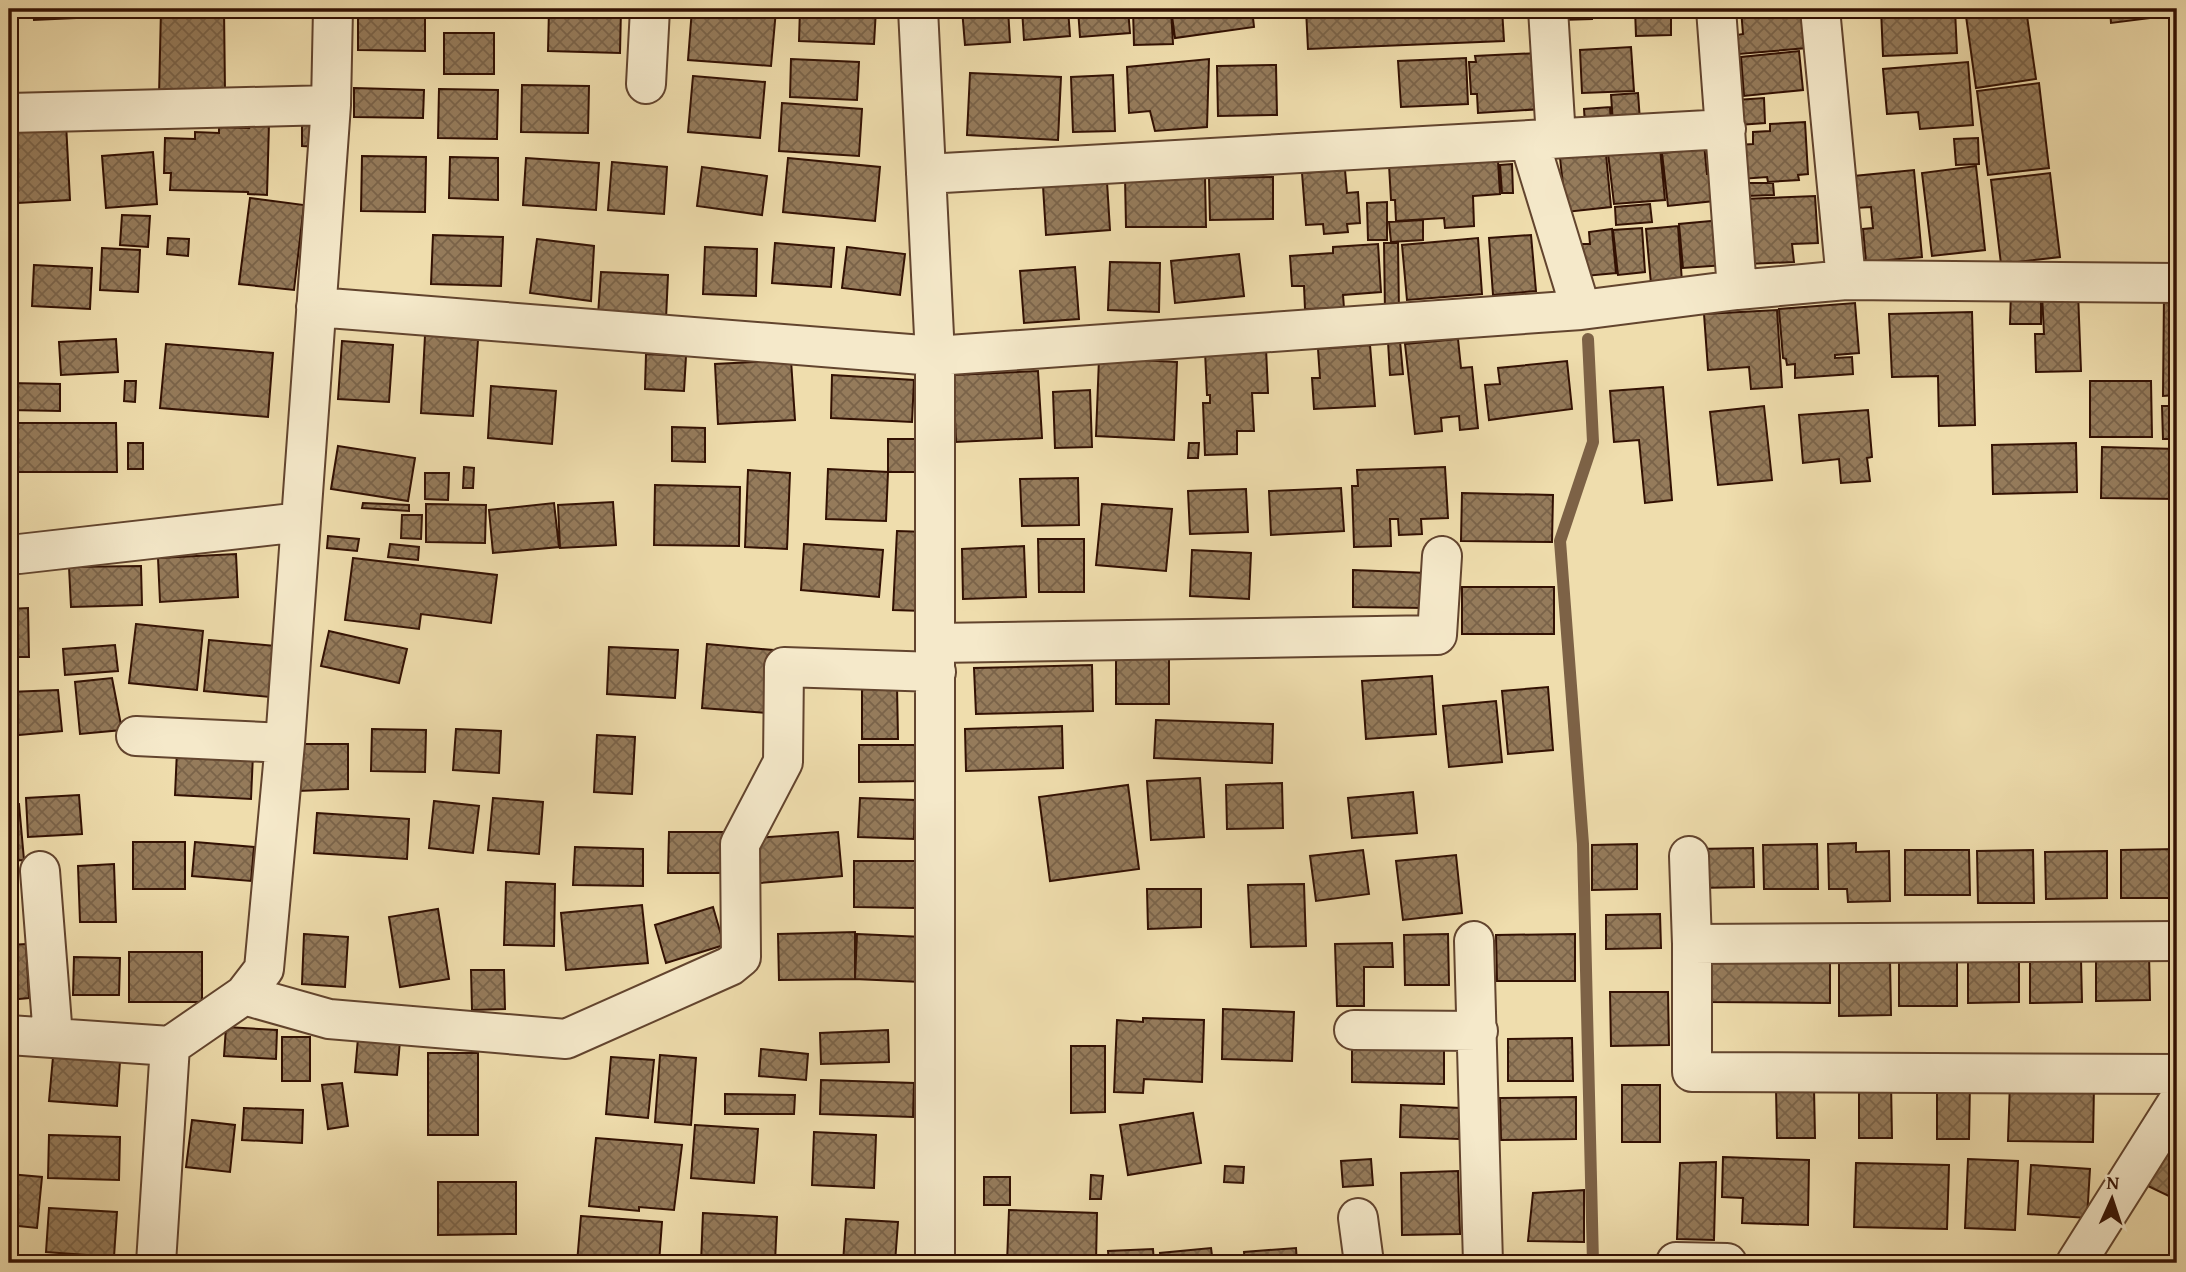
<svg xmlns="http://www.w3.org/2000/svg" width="2186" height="1272" font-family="'Gentium Book Plus',serif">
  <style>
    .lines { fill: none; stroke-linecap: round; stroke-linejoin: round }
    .stream { stroke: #7d6246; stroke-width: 12 }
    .building { fill: url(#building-cross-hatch); stroke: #331103; stroke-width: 2 }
    .minor-casing { stroke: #62442e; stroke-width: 42 }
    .minor { stroke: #f5e9ca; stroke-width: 38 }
  </style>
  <defs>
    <pattern id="building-cross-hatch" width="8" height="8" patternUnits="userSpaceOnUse" patternTransform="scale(1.75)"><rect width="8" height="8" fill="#957b5b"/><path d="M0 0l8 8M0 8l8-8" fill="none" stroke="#7a6349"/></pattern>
  </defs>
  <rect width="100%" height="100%" fill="#efddad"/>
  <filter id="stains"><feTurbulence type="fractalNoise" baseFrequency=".00286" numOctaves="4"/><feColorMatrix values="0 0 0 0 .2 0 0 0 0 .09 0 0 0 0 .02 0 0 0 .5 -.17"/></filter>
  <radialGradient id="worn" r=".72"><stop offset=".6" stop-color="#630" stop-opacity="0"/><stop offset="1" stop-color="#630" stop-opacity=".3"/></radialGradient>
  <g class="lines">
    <path class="stream" d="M1588,339L1593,442L1560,541L1583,844L1593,1263"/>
  </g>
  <path class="building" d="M33,9H119V16L34,20Z
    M161,9H224L225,92L159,96Z
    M254,9H315V12L254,11Z
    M549,9H621L620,53L548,51Z
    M692,9L776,10L771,66L688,60Z
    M800,9H876L874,44L799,41Z
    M962,9H1008L1010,42L965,45Z
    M1022,9H1068L1070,36L1024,40Z
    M1078,9H1128L1130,33L1080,37Z
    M1133,9H1171L1173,44L1134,45Z
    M1171,9H1252L1254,27L1175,38Z
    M1306,9H1502L1504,41L1308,49Z
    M1561,9H1592V19L1561,20Z
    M1635,9H1691V13H1671V35L1636,36Z
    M1741,9H1803L1807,48L1739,54L1737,35L1743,34Z
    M1881,9H1955L1957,53L1883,56Z
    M1965,9H2026L2036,79L1976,88Z
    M2110,9H2150L2151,18L2111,23Z
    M2153,9H2177V14L2154,17Z
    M358,13L425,14V51L358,50Z
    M444,33H494V74H444Z
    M1631,47L1634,91L1582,93L1580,50Z
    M1799,51L1803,90L1744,96L1741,57Z
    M1539,53L1542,109L1478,113L1477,94H1471L1469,62H1476L1475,56Z
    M1466,58L1468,104L1401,107L1398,61Z
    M791,59L859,62L857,100L790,97Z
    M1209,59L1207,127L1155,131L1150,111L1129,113L1127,67Z
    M1968,62L1973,125L1920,129L1918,112L1887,114L1883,69Z
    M1276,65L1277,115L1218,116L1217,66Z
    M970,73L1061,77L1058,140L967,135Z
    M1113,75L1115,131L1073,132L1071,77Z
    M693,76L765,82L760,138L688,132Z
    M2039,83L2049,168L1988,175L1977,91Z
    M522,85L589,86L588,133L521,132Z
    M354,88L424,90L423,118L354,117Z
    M439,89L498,90L497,139L438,138Z
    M1638,93L1640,121L1613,123L1611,95Z
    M1764,98L1765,123L1739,125L1737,100Z
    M782,103L862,109L859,156L779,151Z
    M1610,107L1611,123L1585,125L1584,109Z
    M302,120L321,121V147L302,146Z
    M1805,122L1808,174L1798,175L1799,180L1768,182L1767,177L1741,179L1739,145L1753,144V132L1770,131V124Z
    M66,123L70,200L18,203L14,126Z
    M249,123H269L267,195L248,194V192L170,190L171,173H164L165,138L195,139V132L219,133V127L249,128Z
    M1978,138L1979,164L1956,165L1954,139Z
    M1704,144L1707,174H1711L1714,201L1668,206L1662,153L1672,152V147Z
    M1660,148L1665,200L1614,204L1608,153Z
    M153,152L157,204L106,208L102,156Z
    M1606,154L1611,207L1566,212L1560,158Z
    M362,156L426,157L425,212L361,211Z
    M450,157L498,158V200L449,198Z
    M526,158L599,163L596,210L523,205Z
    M788,158L880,167L875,221L783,212Z
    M1498,161L1500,194L1473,196L1474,226L1445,228L1444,218L1396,221L1395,200H1391L1389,165Z
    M612,162L667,167L664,214L608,210Z
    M1512,164L1513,193H1502L1500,165Z
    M1976,166L1985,250L1932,256L1922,173Z
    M702,167L767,176L762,215L697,206Z
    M1345,170L1347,193L1358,192L1360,223L1347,224L1348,232L1324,234L1323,224L1306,225L1302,173Z
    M1914,170L1922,257L1866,262L1863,229L1873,228L1871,207L1856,208L1854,176Z
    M2050,173L2060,257L2001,264L1991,180Z
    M1205,176L1206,227H1126L1125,177Z
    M1273,177V219L1210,220L1209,178Z
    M1107,182L1110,230L1046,235L1043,186Z
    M1745,183H1773L1774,195L1746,196Z
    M1815,196L1818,243L1792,244L1794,262L1747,264L1743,199Z
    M250,198L304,205L294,290L239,284Z
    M1387,202V240H1368L1367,203Z
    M1650,204L1652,222L1616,225L1615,207Z
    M122,215L150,216L148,247L120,245Z
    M1423,220V240L1391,242L1389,222Z
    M1721,220L1725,265L1683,268L1679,224Z
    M1678,226L1682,282L1651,284L1646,229Z
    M1642,228L1645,272L1618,275L1613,230Z
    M1612,229L1616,273L1585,276L1582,244H1590L1589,232Z
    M433,235L503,237L501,286L431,284Z
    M1531,235L1536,291L1493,295L1489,238Z
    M168,238L189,239L188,256L167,254Z
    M1478,238L1482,294L1407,300L1402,245Z
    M537,239L594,246L591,301L530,293Z
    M775,243L834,248L831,287L772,283Z
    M1384,243H1398L1399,312H1385Z
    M1378,244L1381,292L1343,295L1344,308L1305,309L1304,286H1292L1290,256L1333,253V247Z
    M705,247L757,249L756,296L703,294Z
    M847,247L905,254L900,295L842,288Z
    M102,248L140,250L138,292L100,290Z
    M1239,254L1244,296L1175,303L1171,261Z
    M1110,262L1160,263L1159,312L1108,310Z
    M34,265L92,268L90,309L32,306Z
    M1075,267L1079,319L1024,323L1020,271Z
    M601,272L668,275L666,319L598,315Z
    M2041,290V324H2010L2011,291Z
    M2078,292L2081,371L2036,372L2035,334H2044L2042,294Z
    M2164,294H2177V395L2163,396Z
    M1855,303L1859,353L1835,355V358L1852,357L1853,374L1795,378V364L1787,365L1786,359L1783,358L1779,309Z
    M1777,310L1782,387L1751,389L1749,367L1708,370L1704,314Z
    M1972,312L1975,425L1939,426L1938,376L1892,377L1889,314Z
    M425,335L478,340L473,416L421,413Z
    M116,339L118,372L61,375L59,342Z
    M1458,339L1461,368L1472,367L1478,428L1460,430L1459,416L1441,418L1442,431L1415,434L1405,344Z
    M342,341L393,345L389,402L338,399Z
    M1400,341L1403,374L1390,375L1388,342Z
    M166,344L273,353L268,417L160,408Z
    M1370,345L1375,406L1314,409L1312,378H1320L1318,349Z
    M1266,348L1268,393H1252L1254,431H1237V454L1205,455L1203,403H1210V395H1207L1205,351Z
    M646,354L686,356L684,391L645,389Z
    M1099,358L1177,362L1174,440L1096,436Z
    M791,360L795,420L718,424L715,364Z
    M1567,361L1572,409L1489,420L1485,385L1500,384L1498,368Z
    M1038,371L1042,438L956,442L953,375Z
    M832,375L914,380L912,422L831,418Z
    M125,381H136L135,402L124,401Z
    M2090,381H2151L2152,437H2090Z
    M9,383L60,384V411L9,410Z
    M491,386L556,391L552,444L488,438Z
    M1663,387L1672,500L1645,503L1639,440L1614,442L1610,391Z
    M1090,390L1092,447L1055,448L1053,392Z
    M1764,406L1772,480L1718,485L1710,412Z
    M2162,406H2177V439H2163Z
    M1868,410L1872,457L1867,458L1870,481L1841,483L1839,459L1803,463L1799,415Z
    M16,423H116L117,472H17Z
    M672,427L705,428V462L672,461Z
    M888,439H916V472H888Z
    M128,443H143V469H128Z
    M1189,443H1199L1198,458H1188Z
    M2076,443L2077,492L1993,494L1992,445Z
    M338,446L415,458L408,501L331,489Z
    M2102,447L2177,449V499L2101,498Z
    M464,467L474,468L473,488H463Z
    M1445,467L1448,518L1421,519L1422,534L1399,535L1398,519H1390L1391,546L1354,547L1352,486H1358L1357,470Z
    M828,469L888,472L886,521L826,519Z
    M748,470L790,473L787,549L745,547Z
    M425,473H449L448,500L425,499Z
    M1078,478L1079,525L1022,526L1020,479Z
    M655,485L740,487L739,546L654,545Z
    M1341,488L1344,531L1271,535L1269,491Z
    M1246,489L1248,532L1190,534L1188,491Z
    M1462,493L1553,495L1552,542L1461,541Z
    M613,502L616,545L560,548L558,505Z
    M363,503L409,505V511L362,508Z
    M554,503L559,547L493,553L489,510Z
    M426,504L486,505L485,543L426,542Z
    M1102,504L1172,509L1166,571L1096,565Z
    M402,515H422L421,539L401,538Z
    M897,531L926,532L923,611L893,610Z
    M328,536L359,539L357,551L327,548Z
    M1038,539H1084V592H1039Z
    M390,544L419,547L418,560L388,557Z
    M804,544L883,550L879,597L801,590Z
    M1024,546L1026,597L963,599L962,549Z
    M1192,550L1251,553L1249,599L1190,596Z
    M236,554L238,597L160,602L158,558Z
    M353,558L497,575L491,623L421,614L419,629L345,620Z
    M141,566L142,605L71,607L69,567Z
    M1353,570L1427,573L1425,608L1353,607Z
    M1462,587H1554V634H1462Z
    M28,608L29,657H9V609Z
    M136,624L203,631L197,690L129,683Z
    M329,631L407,649L399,683L321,666Z
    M209,640L275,646L270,697L204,691Z
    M707,644L773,650L767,713L702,708Z
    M115,645L118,671L65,675L63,649Z
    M609,647L678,650L675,698L607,694Z
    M1116,651H1169V704H1116Z
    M1092,665L1093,711L976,714L974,668Z
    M1432,676L1436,734L1366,739L1362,681Z
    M112,678L122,730L80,734L75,682Z
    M862,685H897L898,739H862Z
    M1548,687L1553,750L1508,754L1502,691Z
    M58,690L62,731L9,736V692Z
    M1496,701L1502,762L1449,767L1443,706Z
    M1156,720L1273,724L1272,763L1154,758Z
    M1062,726L1063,768L966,771L965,729Z
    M372,729L426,730L425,772L371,771Z
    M456,729L501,731L499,773L453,770Z
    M597,735L635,737L632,794L594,792Z
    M297,744H348V789L298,791Z
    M859,745H924V781L859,782Z
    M177,750L253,754L251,799L175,795Z
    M1200,778L1204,837L1151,840L1147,781Z
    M1282,783L1283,828L1227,829L1226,785Z
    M1128,785L1139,869L1050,881L1039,797Z
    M1413,792L1417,833L1352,838L1348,798Z
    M79,795L82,834L28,837L26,798Z
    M493,798L543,802L539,854L488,850Z
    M860,798L915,800L914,839L858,837Z
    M434,801L479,806L473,853L429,848Z
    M19,804L24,860L9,861V805Z
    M317,813L409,819L407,859L314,853Z
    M669,832H727V873H668Z
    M838,832L842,876L760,883L756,838Z
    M133,842H185V889H133Z
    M195,842L254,847L251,881L192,876Z
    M1856,843V852L1889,851L1890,901L1848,902L1847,889H1829L1828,844Z
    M1637,844V889L1592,890V845Z
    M1817,844L1818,889H1764L1763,845Z
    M575,847L643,849V886L573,885Z
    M1753,848L1754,887L1696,888L1695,849Z
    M2176,849V898H2121V850Z
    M1363,850L1369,894L1316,901L1310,856Z
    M1905,850H1969L1970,895H1905Z
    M2033,850L2034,903H1978L1977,851Z
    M2107,851V898L2046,899L2045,852Z
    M1456,855L1462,913L1403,920L1396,861Z
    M854,861H916L915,908L854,907Z
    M114,864L116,922H80L78,866Z
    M506,882L555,884L554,946L504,945Z
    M1304,884L1306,946L1251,947L1248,885Z
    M1147,889H1201V927L1148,929Z
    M642,905L648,963L566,970L561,913Z
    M713,907L724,945L666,963L655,925Z
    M438,909L449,979L400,987L389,917Z
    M1660,914L1661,948L1606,949V915Z
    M855,932V979L779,980L778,934Z
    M304,934L348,937L345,987L302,984Z
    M857,934L923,937L921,982L855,979Z
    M1448,934L1449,985H1405L1404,935Z
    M1575,934V981H1497L1496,935Z
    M1392,943L1393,967H1364V1006H1337L1335,944Z
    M26,944L29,998L9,1000V945Z
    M129,952H202V1002H129Z
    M1830,953V1003L1707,1002L1706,955Z
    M2149,953L2150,1000L2096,1001V954Z
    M74,957L120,958L119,995H73Z
    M2019,958V1002L1968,1003V959Z
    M2081,959L2082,1002L2030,1003V960Z
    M1839,960H1890L1891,1015L1839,1016Z
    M1899,961H1957V1006H1899Z
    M471,970H504L505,1009L472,1010Z
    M1610,992H1668L1669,1045L1611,1046Z
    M1223,1009L1294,1012L1292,1061L1222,1059Z
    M1143,1018L1204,1020L1202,1082L1144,1079L1143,1093L1114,1092L1117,1020L1143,1022Z
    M226,1027L277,1030L276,1059L224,1056Z
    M888,1030L889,1062L821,1064L820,1033Z
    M282,1037H310V1081H282Z
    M358,1038L400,1041L397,1075L355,1072Z
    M1572,1038L1573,1081H1508V1039Z
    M1352,1041L1444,1043V1084L1352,1082Z
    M1071,1046H1105V1112L1071,1113Z
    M761,1049L808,1054L806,1080L759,1076Z
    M428,1053H478V1135H428Z
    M660,1055L696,1058L691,1125L655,1122Z
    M53,1057L120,1061L117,1106L49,1101Z
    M611,1057L654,1060L648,1118L606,1114Z
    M821,1080L914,1083L913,1117L820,1114Z
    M1859,1082H1891L1892,1138H1859Z
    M2010,1082L2094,1084L2093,1142L2008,1141Z
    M342,1083L348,1126L328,1129L322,1085Z
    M1937,1083L1970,1084L1969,1139H1937Z
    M1622,1085H1660V1142H1622Z
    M1814,1088L1815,1138H1777L1776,1089Z
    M725,1094L795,1095L794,1114H725Z
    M1576,1097V1139L1501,1140L1500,1098Z
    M1401,1105L1460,1108L1459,1139L1400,1137Z
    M244,1108L303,1110L302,1143L242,1140Z
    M1193,1113L1201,1163L1128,1175L1120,1125Z
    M192,1120L235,1125L230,1172L186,1167Z
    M695,1125L758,1129L754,1183L691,1178Z
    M814,1132L876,1135L874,1188L812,1185Z
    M49,1135L120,1137L119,1180L48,1178Z
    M596,1138L682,1145L674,1210L639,1207V1211L589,1206Z
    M2167,1150L2177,1155V1200L2148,1186Z
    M1723,1157L1809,1160L1808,1225L1742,1223L1743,1198L1722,1197Z
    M1371,1159L1373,1185L1343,1187L1341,1161Z
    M1968,1159L2018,1161L2015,1230L1965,1228Z
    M1716,1162L1714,1240L1677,1239L1680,1163Z
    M1856,1163L1949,1165L1947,1229L1854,1227Z
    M2031,1165L2090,1169L2087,1218L2028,1214Z
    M1225,1166L1244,1167L1243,1183L1224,1182Z
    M1458,1171L1460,1234L1402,1235L1401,1173Z
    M9,1174L42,1177L37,1228L9,1225Z
    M1091,1175L1103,1176L1101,1199H1090Z
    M984,1177H1010V1205H984Z
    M438,1182H516V1234L438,1235Z
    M1584,1190V1242L1528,1241L1533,1193Z
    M49,1208L117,1212L114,1257L46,1252Z
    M1009,1210L1097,1213L1096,1263H1007Z
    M703,1213L777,1217L775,1263H701Z
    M581,1216L662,1222L659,1263H577Z
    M846,1219L898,1222L895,1263H843Z
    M1211,1248L1213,1263H1161L1160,1253Z
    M1296,1248L1297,1263H1245L1244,1252Z
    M1153,1249L1154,1263H1109L1108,1251Z"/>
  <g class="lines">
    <defs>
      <path id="minor" d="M918,9L935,356V1263
        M1548,9L1556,138
        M1716,9L1737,290
        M1820,9L1846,280
        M646,84L650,9
        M9,113L331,105
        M1529,140L1581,310
        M926,174L1726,129
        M316,307L935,356L1581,310L1737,290L1846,280L2177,283
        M19,554L301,522
        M936,643L1437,635L1442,556
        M136,736L285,743
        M1689,856L1692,944
        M40,871L53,1037
        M1474,941L1483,1263
        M2177,941L1692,944V1072L2177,1074
        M244,995L329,1019L566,1039L730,966L741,957L740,844L783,762L784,667L936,672
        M1354,1030L1478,1031
        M9,1035L170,1046L244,995L264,969L285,743L331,105L333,9
        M1358,1218L1364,1263
        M1676,1262L1727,1263
        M156,1263L170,1046
        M2076,1263L2177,1103"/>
    </defs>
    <use href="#minor" class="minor-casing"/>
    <use href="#minor" class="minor"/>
  </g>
  <rect width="2186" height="1272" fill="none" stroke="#efddad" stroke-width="35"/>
  <rect x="10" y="10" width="2165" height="1251" fill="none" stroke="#331103" stroke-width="3.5"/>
  <rect x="18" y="18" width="2151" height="1237" fill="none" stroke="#331103" stroke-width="2"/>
  <g transform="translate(2112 1199) rotate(3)" stroke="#f5e9ca" stroke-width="5" paint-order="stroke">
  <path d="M0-5L12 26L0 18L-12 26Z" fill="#331103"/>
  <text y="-10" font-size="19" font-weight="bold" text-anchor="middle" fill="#331103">N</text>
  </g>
  <rect width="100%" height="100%" filter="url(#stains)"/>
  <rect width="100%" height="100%" fill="url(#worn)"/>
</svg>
